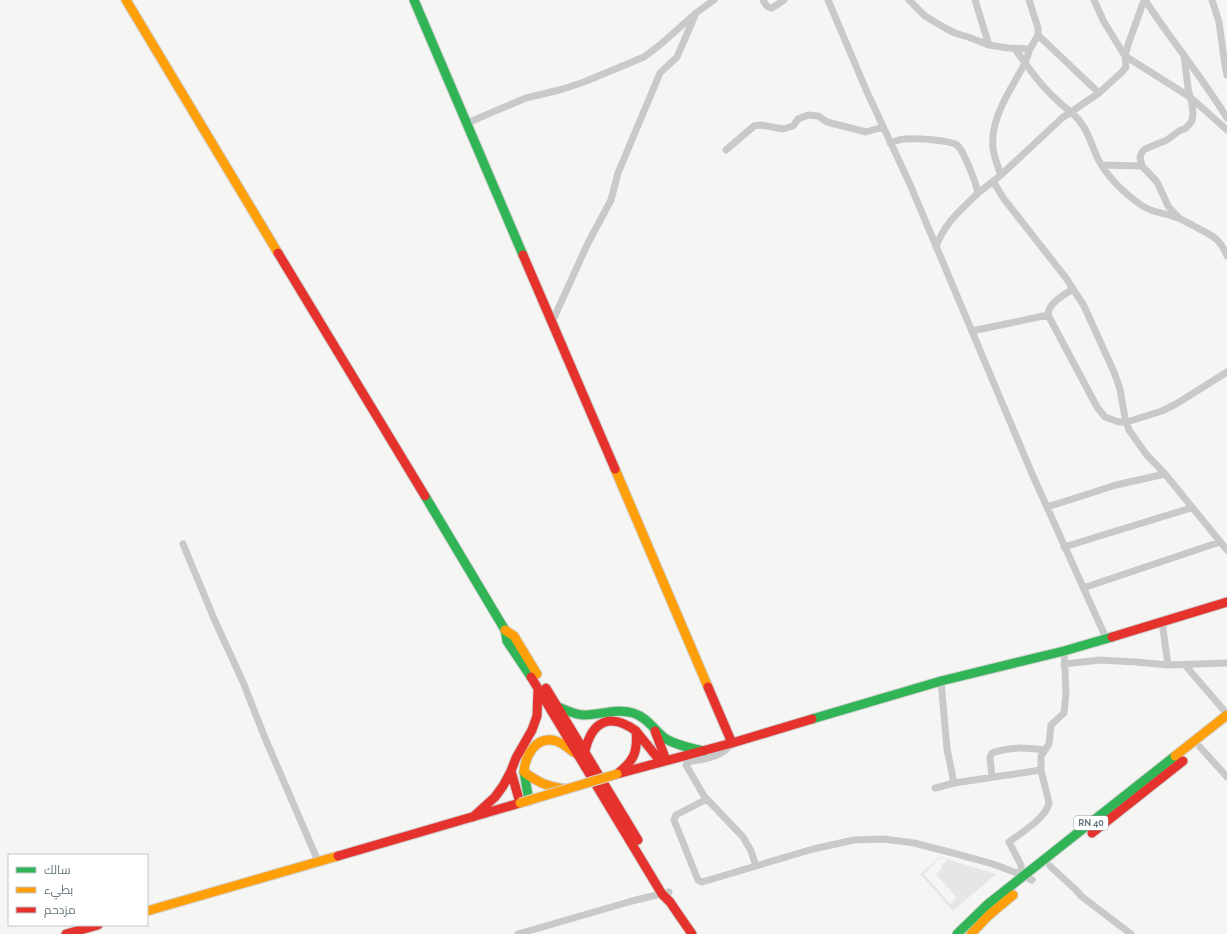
<svg xmlns="http://www.w3.org/2000/svg" width="1227" height="934" font-family="Raleway,Cairo,sans-serif">
  <style>
    .built { fill: #e5e7e6; fill-rule: evenodd }
    .lines { fill: none; stroke-linecap: round; stroke-linejoin: round }
    .fast-casing { stroke: #d1d2d2; stroke-width: 11 }
    .slow-casing { stroke: #d1d2d2; stroke-width: 11 }
    .jam-casing { stroke: #d1d2d2; stroke-width: 11 }
    .street { stroke: #c8caca; stroke-width: 7 }
    .fast { stroke: #30b455; stroke-width: 9 }
    .slow { stroke: #ff9f0a; stroke-width: 9 }
    .jam { stroke: #e5322d; stroke-width: 9 }
    .slow-bridge-casing { stroke: #d1d2d2; stroke-width: 11; stroke-linecap: butt }
    .slow-bridge { stroke: #ff9f0a; stroke-width: 9 }
    .labels { text-anchor: middle; dominant-baseline: central; stroke-width: 4; stroke-linejoin: round; paint-order: stroke }
    .shield { fill: #fff; stroke: #929ea4; stroke-width: 1 }
    .shield-label { font-size: 9px; font-weight: bold; fill: #63757d }
  </style>
  <rect width="100%" height="100%" fill="#f5f5f4"/>
  <path class="built" d="M940,857L996,874L953,911L920,874ZM940,858L947,860L941,866L942,868L936,874L957,898L950,904L924,874Z"/>
  <g class="lines">
    <defs>
      <path id="fast" d="M414,0L523,255
        M425,496L505,630L507,641L531,677
        M558,707C566,710 575,715 584,715C600,715 617,708 633,713C647,717 655,731 666,739C678,746 691,748 704,751
        M812,719L941,681L1064,651L1112,637
        M524,772L529,801
        M957,934L988,904L1175,756"/>
      <path id="slow" d="M126,0L278,253
        M615,469L708,687
        M505,630L514,636L537,674
        M1175,756L1227,715
        M567,789C548,787 539,783 524,772C525,756 536,735 556,741C563,743 569,749 575,753
        M147,911L338,856
        M971,934L988,916L1013,895"/>
      <path id="jam" d="M278,253L425,496
        M523,255L615,469
        M1112,637L1227,602
        M531,677L662,894L670,902
        M708,687L732,743
        M546,688L638,840
        M636,731L661,762
        M655,731L666,760
        M585,751C592,721 610,712 636,731C638,752 634,761 617,774
        M511,771L520,803
        M617,774L732,743L812,719
        M473,817L495,797L503,786L511,771L516,758L532,730L537,716L538,690
        M1092,833L1183,761
        M338,856L520,803
        M670,902L692,934
        M66,934L98,925"/>
    </defs>
    <use href="#fast" class="fast-casing"/>
    <use href="#slow" class="slow-casing"/>
    <use href="#jam" class="jam-casing"/>
    <path class="street" d="M763,0C765,4 767,8 772,8L784,0
      M828,0L867,92L909,182L1033,476L1106,638
      M909,0L925,16L945,28L955,33L968,37L989,45L1008,48L1030,49
      M975,0L989,45
      M1029,0L1038,28V35L1030,49L1025,63C1035,77 1046,91 1059,102C1066,109 1075,114 1081,123C1089,133 1092,147 1098,159C1108,178 1124,193 1141,205C1152,213 1166,213 1178,218C1183,220 1188,223 1192,225C1209,234 1220,237 1227,256
      M1094,0L1104,22L1125,56L1190,97L1227,130
      M1145,0C1171,40 1202,77 1227,118
      M1212,0L1219,22L1225,65L1227,75
      M1038,35L1099,93
      M467,123L526,98L563,89L584,82L644,57L661,44L696,13L714,0
      M890,143C895,141 900,139 905,139C916,138 949,140 957,145C964,151 976,183 978,193C960,211 945,222 936,247
      M726,150L754,126L761,125L783,129L793,126L798,119L808,115L818,116L827,122L866,132L883,127
      M1102,165L1142,166
      M1001,175C998,167 994,157 993,148C990,117 1011,90 1025,63L1015,49
      M993,181L1004,199L1066,278L1084,306L1114,372L1120,389L1125,418L1129,430L1146,454L1165,474L1227,550
      M978,193L1001,175L1062,118L1099,93L1122,72L1126,67L1125,56L1128,45L1144,0
      M1179,218L1168,206L1164,197L1157,182L1142,166L1140,157L1142,152L1145,149L1167,140L1179,131L1186,128L1192,121L1193,114L1192,104L1188,88L1184,55
      M1073,289C1064,295 1048,303 1048,315L1097,407L1105,417L1119,422H1127L1162,411L1176,404L1227,372
      M552,322L588,243L611,200L618,173L660,73L677,57L696,13
      M972,331L1048,315
      M1047,507L1116,485L1165,474
      M183,544L215,621L243,682L265,738L318,861
      M1064,547L1191,508
      M1083,588L1220,542
      M1162,622L1168,665
      M1064,664L1100,660L1136,662L1168,665L1227,663
      M1185,665L1227,714
      M941,681L947,749L954,783
      M732,743C722,758 703,759 687,762L686,765L704,796L743,837L751,851L756,866
      M1200,747L1227,777
      M992,777L990,757L992,753C1010,746 1027,748 1045,750
      M935,788L954,783L1041,770
      M707,799L676,815L674,820L698,880L702,882L813,849L854,840L884,839L914,843L953,853L993,864L1022,875L1032,880
      M1050,866L1077,891L1081,896L1131,934
      M1022,875L1021,865L1009,842C1021,833 1046,818 1049,803L1041,770V756L1049,744L1051,725L1064,713L1066,692L1064,651
      M518,934L632,901L669,892"/>
    <use href="#fast" class="fast"/>
    <use href="#slow" class="slow"/>
    <use href="#jam" class="jam"/>
    <defs>
      <path id="slow-bridge" d="M520,803L617,774"/>
    </defs>
    <use href="#slow-bridge" class="slow-bridge-casing"/>
    <use href="#slow-bridge" class="slow-bridge"/>
  </g>
  <g class="labels">
    <rect class="shield" x="1074" y="816" width="34" height="14" rx="3"/>
    <g class="shield-label">
      <text x="1091" y="823">RN 40</text>
    </g>
  </g>
  <rect x="8" y="854" width="140" height="72" fill="#ffffff" stroke="#c1c8cb"/>
  <rect x="16" y="867" width="20" height="6" fill="#30b455" stroke="#c1c8cb"/>
  <text x="44" y="874" font-size="12" fill="#63757d">سالك</text>
  <rect x="16" y="887" width="20" height="6" fill="#ff9f0a" stroke="#c1c8cb"/>
  <text x="44" y="894" font-size="12" fill="#63757d">بطيء</text>
  <rect x="16" y="907" width="20" height="6" fill="#e5322d" stroke="#c1c8cb"/>
  <text x="44" y="914" font-size="12" fill="#63757d">مزدحم</text>
</svg>
